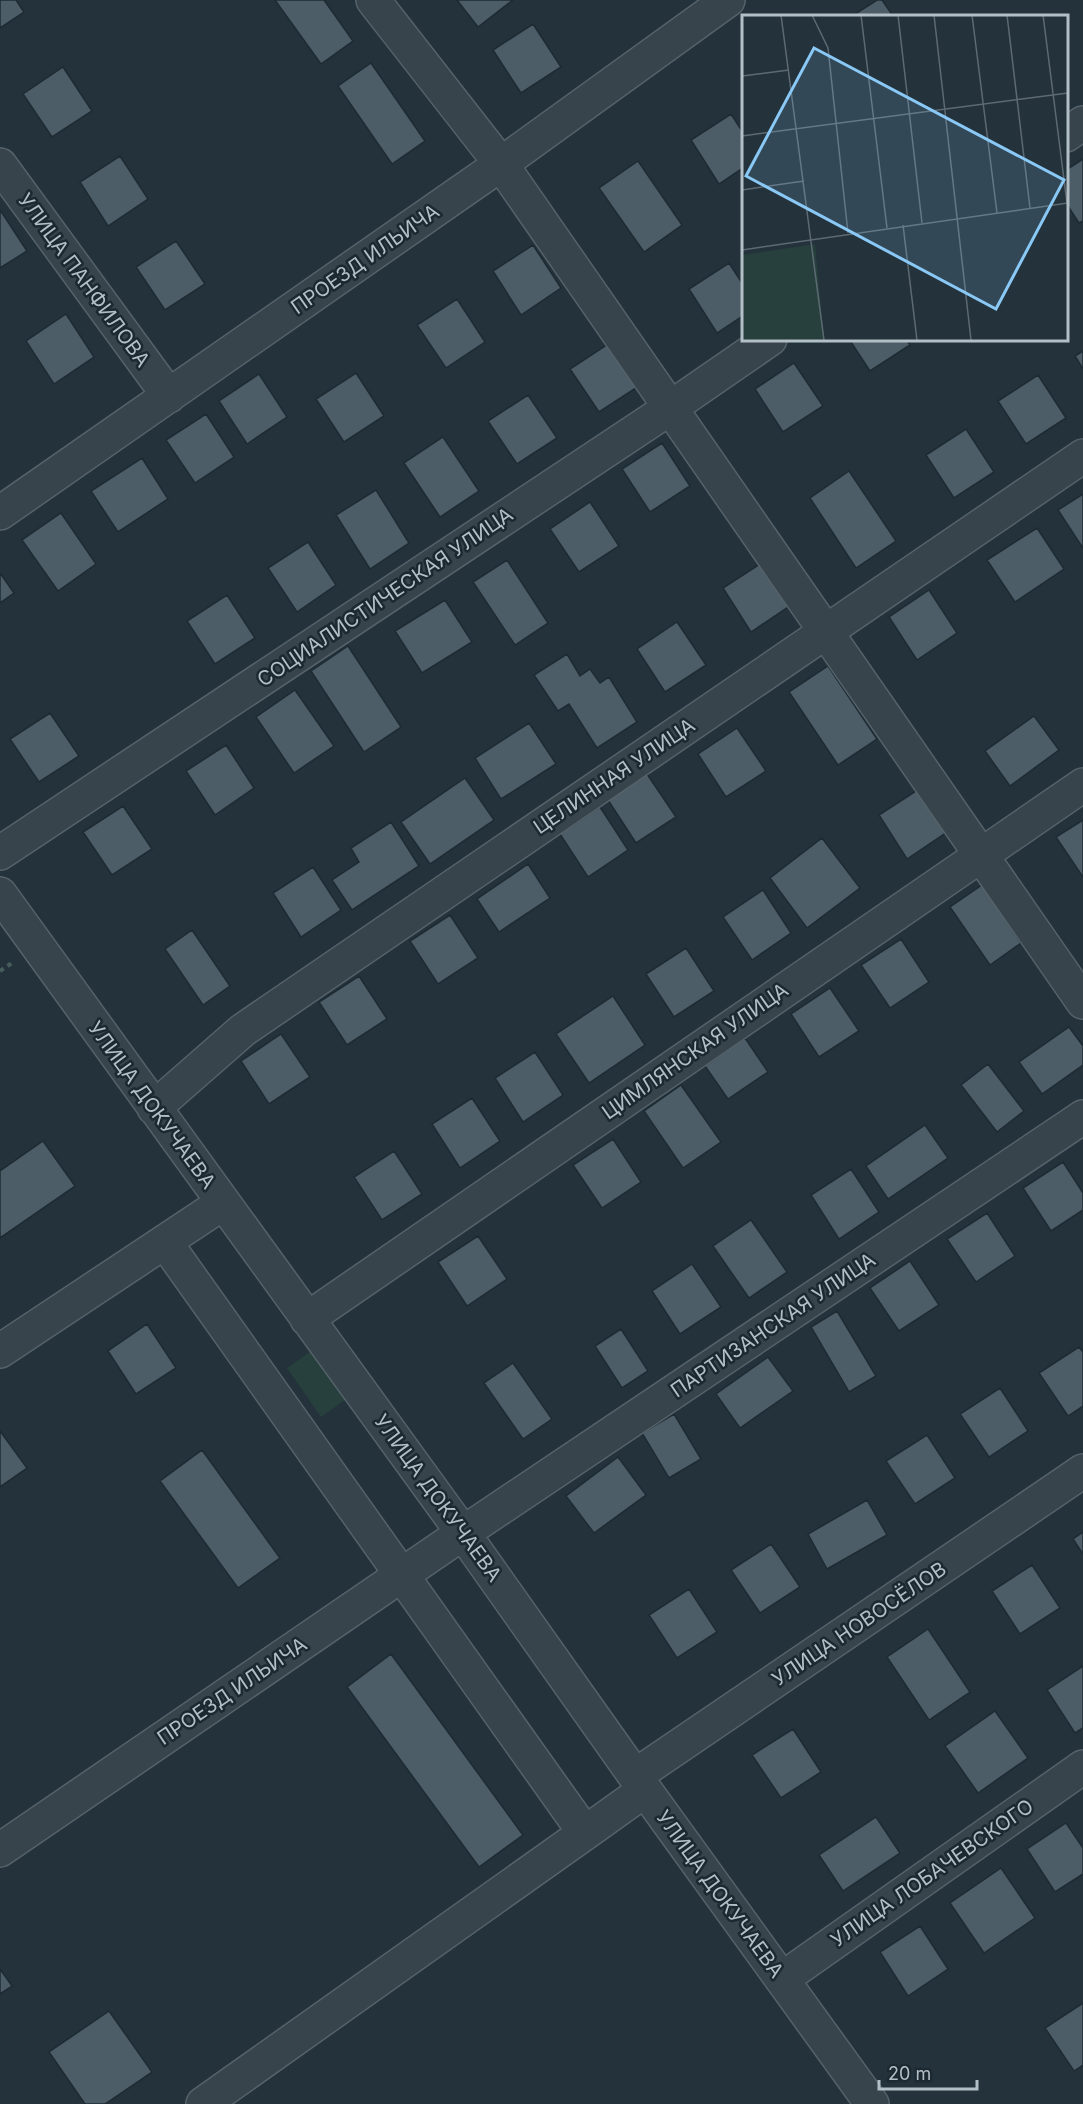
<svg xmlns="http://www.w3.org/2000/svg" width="1083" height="2104" font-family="Inter,sans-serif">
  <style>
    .green { fill: #28403d }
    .building { fill: #4c5d67; stroke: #1e2b33; stroke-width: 1.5 }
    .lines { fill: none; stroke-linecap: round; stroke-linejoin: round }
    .minor-casing { stroke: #55626a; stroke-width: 36 }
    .path { stroke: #475d5b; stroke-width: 4; stroke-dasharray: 4.5 4.5; stroke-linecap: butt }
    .minor { stroke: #37444c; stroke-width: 33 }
    .labels { text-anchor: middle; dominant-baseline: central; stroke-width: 5; stroke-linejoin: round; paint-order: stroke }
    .street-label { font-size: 20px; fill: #b3bfc7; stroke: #1c2930 }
    .inset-road { fill: none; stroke: #5d6a73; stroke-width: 1.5 }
    .view { fill: #8ac8f5; fill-opacity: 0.15; stroke: #8ac8f5; stroke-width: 3 }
    .inset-edge { fill: none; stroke: #b3bfc7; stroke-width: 3 }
  </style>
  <rect width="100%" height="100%" fill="#23323b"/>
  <path class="green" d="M317,1347L352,1395L321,1417L287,1368Z"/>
  <path class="building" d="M0,0H16L24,12L0,28Z
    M275,0H324L353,41L321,64Z
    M457,0H513L478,27Z
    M877,0H882L893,16H852Z
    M533,24L561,67L521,93L493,50Z
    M371,63L425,141L392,164L338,86Z
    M63,67L92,111L52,137L23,94Z
    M731,114L744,134V167L719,184L691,140Z
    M120,156L148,199L108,226L80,182Z
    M1083,159V221L1079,223L1066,203V170Z
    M638,161L682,225L644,252L599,188Z
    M0,210L27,251L0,268Z
    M176,241L205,284L165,310L136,267Z
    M533,245L561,288L521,315L493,271Z
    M729,263L744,286V315L717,333L689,289Z
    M457,299L485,342L446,368L417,325Z
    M66,314L94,357L54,384L26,341Z
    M849,339H906L910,345L870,371Z
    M611,342L639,386L599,412L570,369Z
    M1083,351V369L1075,356Z
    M794,363L823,406L783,432L755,389Z
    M356,373L384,416L344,442L316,399Z
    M259,374L287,417L247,444L219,401Z
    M1038,375L1066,418L1026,444L998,401Z
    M528,395L557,438L517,464L488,421Z
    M206,414L234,457L195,483L166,440Z
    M966,429L994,472L954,498L926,455Z
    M443,437L479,491L440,517L404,463Z
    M662,443L690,486L650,512L622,469Z
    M142,458L168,499L118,532L91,491Z
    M849,471L896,541L856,568L810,498Z
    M376,490L409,543L370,569L336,515Z
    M1083,494V548L1058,510Z
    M590,502L619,546L579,572L550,529Z
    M61,513L96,564L58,591L22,540Z
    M1037,528L1064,569L1015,602L987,560Z
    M308,542L336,585L297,612L268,568Z
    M507,560L548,623L515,645L473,582Z
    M763,562L791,605L751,632L723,588Z
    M0,573L14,593L0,603Z
    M929,590L957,633L917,660L889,617Z
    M227,595L255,638L215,664L187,621Z
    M445,600L472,642L422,673L395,631Z
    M677,622L706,665L665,692L637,649Z
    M348,646L401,727L364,752L311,671Z
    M567,654L580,676L590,669L600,683L609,677L637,722L597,748L569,704L558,711L534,675Z
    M828,666L877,739L838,765L789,692Z
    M295,690L334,746L294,773L256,717Z
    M50,713L79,756L39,782L10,739Z
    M1034,716L1059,750L1010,786L985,751Z
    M529,723L556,764L501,799L475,758Z
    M737,728L766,771L726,797L698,754Z
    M226,745L254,788L215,815L186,771Z
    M647,774L676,817L636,843L608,800Z
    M465,778L494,820L430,864L401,822Z
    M919,789L947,832L907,859L879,815Z
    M123,806L152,849L112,875L83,832Z
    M600,807L628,850L588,877L560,834Z
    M1083,820V877L1056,837Z
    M391,822L419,866L352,910L332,880L359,862L351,848Z
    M822,838L860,888L807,928L770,878Z
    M528,864L550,898L499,932L477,899Z
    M313,867L341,910L301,937L273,893Z
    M982,885L1021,943L990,965L950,907Z
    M763,890L791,933L752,960L723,917Z
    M450,915L478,958L438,984L410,941Z
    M192,930L230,986L203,1005L165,949Z
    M901,939L929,982L890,1008L861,965Z
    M686,948L714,991L674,1017L646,974Z
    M359,976L387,1019L347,1045L319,1002Z
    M830,988L859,1031L819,1057L791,1014Z
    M613,996L645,1045L589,1083L556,1034Z
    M1069,1027L1083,1046V1065L1042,1094L1019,1062Z
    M281,1034L310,1077L269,1104L241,1061Z
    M745,1038L768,1072L728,1099L705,1066Z
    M535,1052L563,1095L523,1122L495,1078Z
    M988,1064L1024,1111L997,1132L961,1085Z
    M681,1085L721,1142L683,1168L644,1111Z
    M472,1098L500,1141L460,1168L432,1124Z
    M925,1125L948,1158L888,1199L866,1166Z
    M613,1139L641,1182L602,1208L573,1165Z
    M43,1141L75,1186L0,1238V1171Z
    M394,1151L422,1194L382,1220L354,1177Z
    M1063,1162L1083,1193V1210L1051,1231L1023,1188Z
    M851,1169L879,1212L839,1239L811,1195Z
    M987,1213L1015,1256L976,1282L947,1239Z
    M751,1220L787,1272L749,1298L713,1246Z
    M478,1236L507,1279L467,1306L438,1262Z
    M910,1261L939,1305L899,1331L870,1288Z
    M692,1264L721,1307L680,1334L652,1291Z
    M837,1311L876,1376L849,1392L811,1327Z
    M147,1324L176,1368L136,1394L108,1351Z
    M621,1329L648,1371L622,1388L595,1346Z
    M1079,1347L1083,1352V1406L1068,1416L1039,1373Z
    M768,1357L793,1391L740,1428L716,1394Z
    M513,1363L552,1419L523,1439L484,1383Z
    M1000,1388L1028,1431L989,1457L960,1414Z
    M674,1414L701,1459L669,1478L642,1433Z
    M0,1431L27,1468L0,1487Z
    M927,1435L955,1478L915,1504L886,1461Z
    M202,1450L280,1558L238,1588L160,1481Z
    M618,1457L646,1495L594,1533L566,1496Z
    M867,1500L887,1535L827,1569L808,1534Z
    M1083,1532V1554L1073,1539Z
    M771,1544L800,1587L760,1613L731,1570Z
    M1032,1565L1060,1608L1020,1634L992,1591Z
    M689,1589L717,1632L677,1658L649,1615Z
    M928,1629L970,1692L929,1720L887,1657Z
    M391,1654L523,1835L479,1867L347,1687Z
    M1083,1666V1728L1075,1733L1047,1690Z
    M995,1711L1028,1758L978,1793L945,1746Z
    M793,1729L821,1772L781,1798L752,1755Z
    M876,1817L900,1853L843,1891L819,1855Z
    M1066,1823L1083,1848V1874L1055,1892L1027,1849Z
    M1001,1868L1035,1918L984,1953L950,1903Z
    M920,1926L948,1969L908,1996L880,1952Z
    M0,1969L12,1986L0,1994Z
    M1083,2003V2065L1074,2071L1045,2028Z
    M109,2011L152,2072L105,2104H85L49,2052Z"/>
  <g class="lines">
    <defs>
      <path id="minor" d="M373,0L501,164L1083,1002
        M1066,135L1083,123
        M0,165L169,396
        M0,513L501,164L728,0
        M0,853L670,408L770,339
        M0,894L463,1533L635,1776L872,2104
        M154,1108L243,1030L1083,456
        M165,1242L585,1833L645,1790
        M307,1319L1083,785
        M0,1351L223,1203
        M635,1776L1083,1471
        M0,1850L463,1533L1083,1117
        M782,1979L1083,1767
        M203,2104L585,1833"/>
    </defs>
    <use href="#minor" class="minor-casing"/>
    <path class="path" d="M0,971L12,963"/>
    <use href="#minor" class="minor"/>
  </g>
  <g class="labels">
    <g class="street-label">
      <text transform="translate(365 259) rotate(-35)">ПРОЕЗД ИЛЬИЧА</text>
      <text transform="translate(84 280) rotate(54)">УЛИЦА ПАНФИЛОВА</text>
      <text transform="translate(385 597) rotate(-34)">СОЦИАЛИСТИЧЕСКАЯ УЛИЦА</text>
      <text transform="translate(614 776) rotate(-34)">ЦЕЛИННАЯ УЛИЦА</text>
      <text transform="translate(695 1051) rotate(-35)">ЦИМЛЯНСКАЯ УЛИЦА</text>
      <text transform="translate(152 1105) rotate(54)">УЛИЦА ДОКУЧАЕВА</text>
      <text transform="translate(773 1325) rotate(-34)">ПАРТИЗАНСКАЯ УЛИЦА</text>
      <text transform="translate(438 1498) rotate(54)">УЛИЦА ДОКУЧАЕВА</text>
      <text transform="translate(859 1624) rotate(-34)">УЛИЦА НОВОСЁЛОВ</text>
      <text transform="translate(232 1691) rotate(-34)">ПРОЕЗД ИЛЬИЧА</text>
      <text transform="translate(932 1873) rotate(-35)">УЛИЦА ЛОБАЧЕВСКОГО</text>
      <text transform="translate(720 1894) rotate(54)">УЛИЦА ДОКУЧАЕВА</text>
    </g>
  </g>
  <g transform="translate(742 15)">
    <rect width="326" height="326" fill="#23323b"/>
    <path d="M73,229L82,325H0V240Z" fill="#28403d"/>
    <path class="inset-road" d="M39,0L82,325M70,0L86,33L106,218M119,0L145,213M156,0L180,208M192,0L229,325M230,0L255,198M265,0L288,193M301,0L325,188M0,61L47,55M0,121L326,78M0,175L62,166M161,210L175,325M0,235L326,188"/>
    <path class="view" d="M72,33L322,165L254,294L4,161Z"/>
    <rect width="326" height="326" class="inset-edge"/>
  </g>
  <path d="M879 2080v9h98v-9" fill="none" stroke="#b3bfc7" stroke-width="3"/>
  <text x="888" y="2080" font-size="18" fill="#b3bfc7" stroke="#1c2930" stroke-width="4.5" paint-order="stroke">20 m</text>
</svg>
